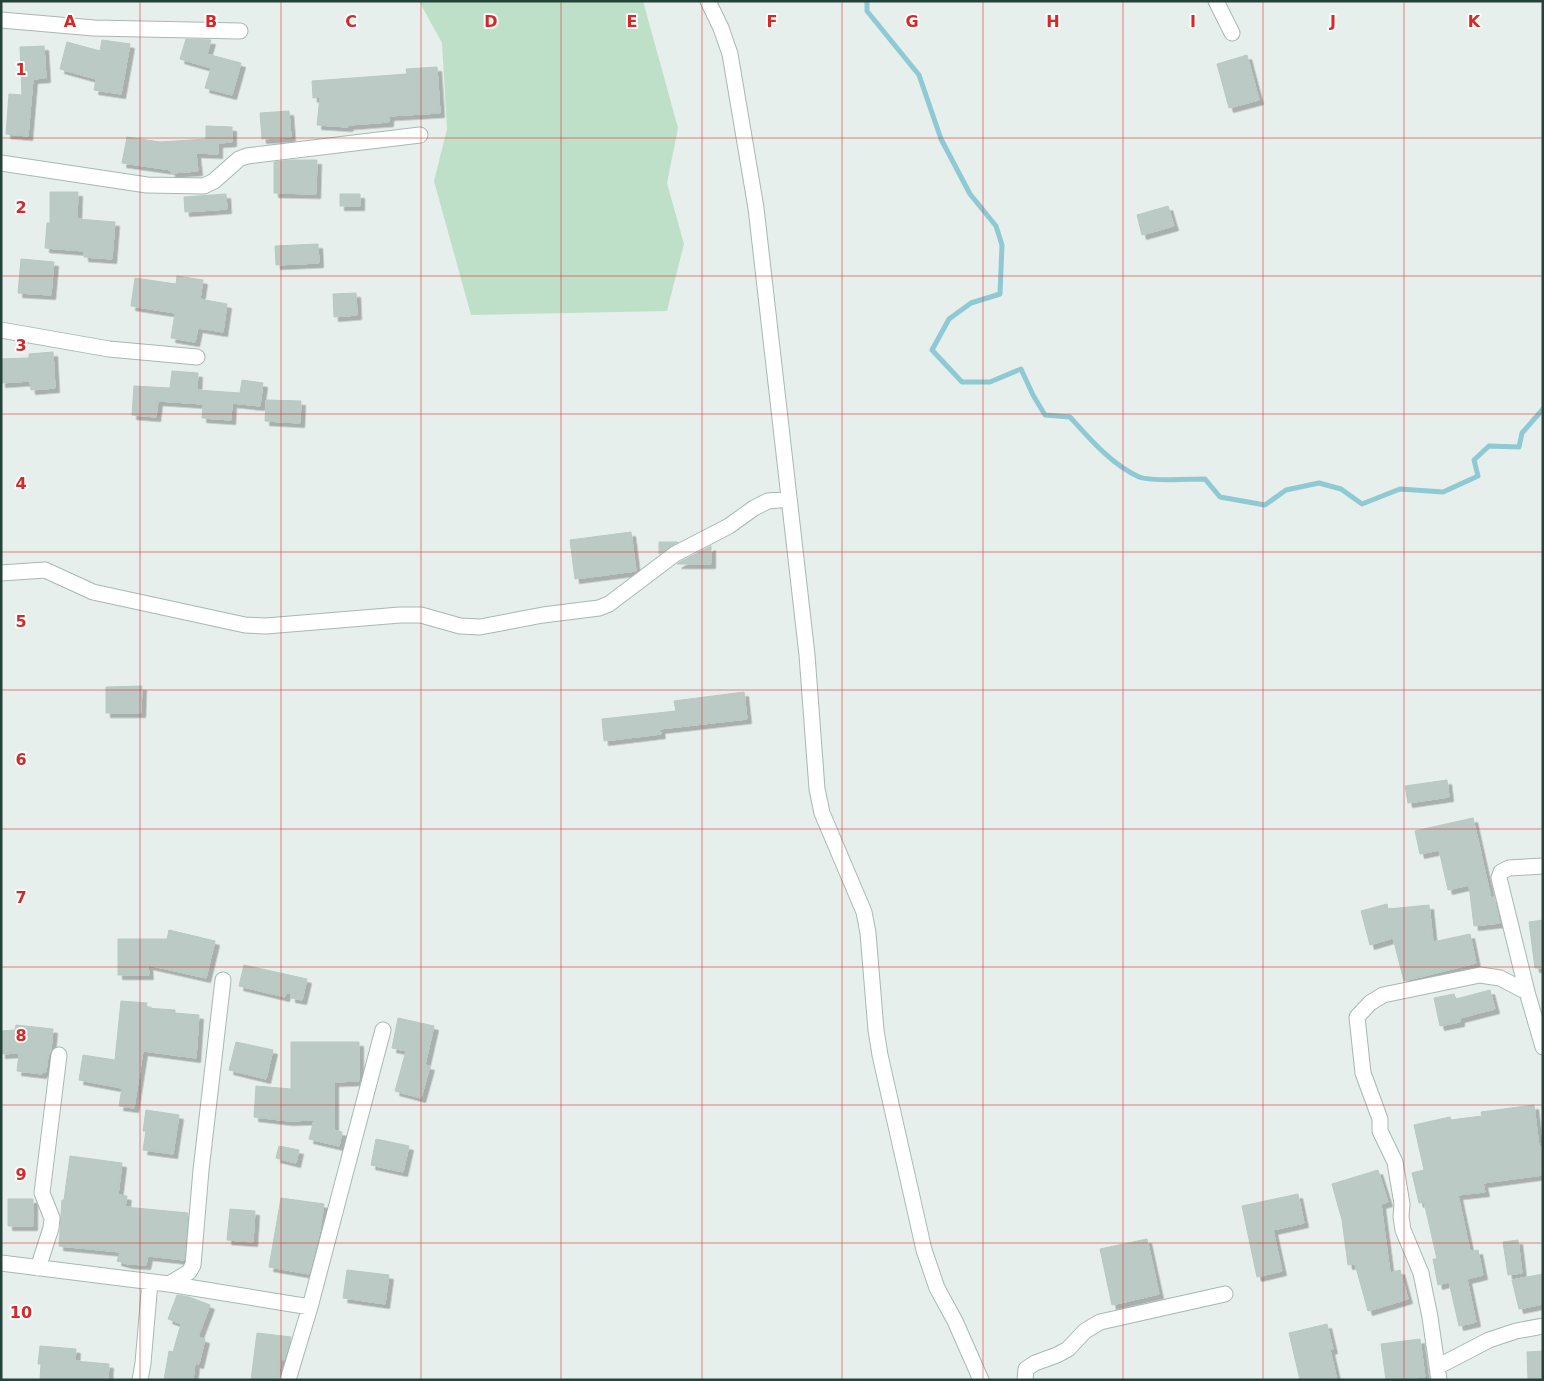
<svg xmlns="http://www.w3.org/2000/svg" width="1544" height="1381" font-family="'DejaVu Sans',sans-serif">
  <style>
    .green { fill: #bfe0c8 }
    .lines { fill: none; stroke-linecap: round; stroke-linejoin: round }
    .stream { stroke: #8ec9d4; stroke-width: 5 }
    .building { fill: #bbcac4; stroke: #b8c9c2; filter: url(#shadow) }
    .minor-casing { stroke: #a8b8b2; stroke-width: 17 }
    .minor { stroke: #fff; stroke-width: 15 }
    .grid { fill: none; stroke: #d62828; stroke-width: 1; stroke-opacity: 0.55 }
    .grid-label { font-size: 16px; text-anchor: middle; font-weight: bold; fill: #d62828; stroke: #f7fbf9; stroke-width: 4; stroke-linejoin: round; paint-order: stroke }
  </style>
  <defs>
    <filter id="shadow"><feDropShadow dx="4.5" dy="4.5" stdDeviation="0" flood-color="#0004"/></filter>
  </defs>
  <rect width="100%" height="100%" fill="#e6efeb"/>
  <path class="green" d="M419,1H643L678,128L667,183L684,244L667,311L471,315L434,181L447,129L442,43Z"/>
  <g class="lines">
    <path class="stream" d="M867,1V11L919,75L941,139L970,194L996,226L1002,245L1000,294L971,303L949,319L932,350L962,382H990L1021,369L1033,395L1045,415L1070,417C1090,439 1111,464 1139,477C1153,482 1189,479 1205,479L1220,497L1265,505L1286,490L1319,483L1341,489L1362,504L1400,489L1443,492L1478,476L1474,460L1489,446L1519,447L1522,433L1543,409"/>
  </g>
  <path class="building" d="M186,39L211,40L207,54L241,63L232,95L205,88L211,68L180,59Z
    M102,40L130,44L121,94L94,90L96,79L60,69L67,42L100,51Z
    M44,46L46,78L33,79L28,136L6,134L9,94L22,95L20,47Z
    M1247,55L1259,100L1229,108L1217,64Z
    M437,67L440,113L389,116V122L349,125L348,127L317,125L320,97L313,98L312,81L407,74L406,69Z
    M289,111L291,137L262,139L260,113Z
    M206,126L232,127V142L218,143V154L196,153L198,171L171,173V170L122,163L127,137L160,142L206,139Z
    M291,160H317L316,194L274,193V162Z
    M50,192H78L77,219L115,222L112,259L84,257V251L45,248L47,223H50Z
    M226,194L227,209L185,212L184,197Z
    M340,194H360V206H340Z
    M1168,206L1174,226L1142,235L1137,215Z
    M318,244L319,263L276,265L275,246Z
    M21,259L54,262L51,295L18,293Z
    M177,276L203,280L200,299L227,304L223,332L198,328L195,342L171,338L175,313L131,306L135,278L176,284Z
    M356,293L357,315L334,317L333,294Z
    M53,352L55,388L31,390L30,381L1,383V359L29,358V354Z
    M172,371L198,373L197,390L240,393L242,380L263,383L260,406L232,403L231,420L202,418L203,404L158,401L156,417L132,415L134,386L170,388Z
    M266,400L301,401L300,423L265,421Z
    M631,532L636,571L575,579L570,540Z
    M659,542H678L659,554Z
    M711,546V564H677L680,562Z
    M142,686L141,713H106V687Z
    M744,692L747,719L660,729L661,734L604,741L602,719L676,711L674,701Z
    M1447,780L1449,797L1408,803L1405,786Z
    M1473,818L1491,898L1494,897L1500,923L1474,926L1469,885L1448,890L1439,850L1420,854L1415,831Z
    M1387,904L1388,909L1429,905L1433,942L1470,934L1476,963L1404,981L1393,938L1370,945L1361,911Z
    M1543,920V968H1535L1529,922Z
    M169,930L215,941L206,978L148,965L149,975H118V939H167Z
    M244,965L307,979L302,1000L291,998V993H286L285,997L239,986Z
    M1490,990L1495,1009L1460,1018V1022L1440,1026L1434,998L1454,994L1456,999Z
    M121,1001L147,1003L146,1008L175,1010V1013L199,1015L196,1058L143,1051L134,1108L119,1106L122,1088L79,1080L83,1055L115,1060Z
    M398,1018L434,1026L425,1065L430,1066L421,1098L395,1091L406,1051L392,1048Z
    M16,1025L53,1029L51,1050L48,1056L46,1072H42V1074L17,1071L19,1053L1,1054V1031L15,1030Z
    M236,1042L273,1050L266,1079L229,1070Z
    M291,1042H359V1081L334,1082V1130L342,1132L339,1146L309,1139L314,1120L289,1121L254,1117L256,1086L291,1089Z
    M1534,1105L1539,1147H1542L1543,1175L1483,1183L1485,1192L1458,1195L1470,1251L1478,1250L1483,1275L1467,1279L1476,1322L1459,1326L1449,1282L1438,1285L1433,1259H1437L1424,1202L1419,1203L1412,1173L1424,1170L1414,1125L1450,1117L1451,1120L1482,1116L1481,1112Z
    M146,1110L179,1115L173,1154L143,1150L146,1131H143Z
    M376,1139L409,1146L403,1172L371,1165Z
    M279,1146L299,1150L296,1163L276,1158Z
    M70,1156L122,1163L118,1195L127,1196L125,1207L188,1213L184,1260L148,1256L146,1265L128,1264L117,1261L120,1252L59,1246L62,1200H64Z
    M1378,1170L1388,1202L1381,1204L1390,1273L1400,1270L1408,1299L1368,1311L1355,1264L1348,1265L1342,1220L1332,1184Z
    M1298,1194L1304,1223L1273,1230L1282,1271L1257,1277L1242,1206Z
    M281,1198L324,1204L320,1230L309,1274L269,1267Z
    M8,1199H33V1226H8Z
    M230,1209L255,1211L253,1242L227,1240Z
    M1147,1239L1159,1294L1112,1305L1100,1249Z
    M1518,1240L1522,1273L1508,1275L1503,1242Z
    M347,1270L389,1275L385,1304L343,1298Z
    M1543,1274V1304L1519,1309L1512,1280Z
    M177,1295L189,1297L210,1305L198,1337L205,1339L199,1364L195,1363L193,1380H164L169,1351L173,1352L181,1324L168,1319Z
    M1327,1324L1333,1349L1330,1350L1337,1380H1300L1289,1333Z
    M257,1333L291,1337L284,1360L280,1359L279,1380H251Z
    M1420,1339L1425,1377L1386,1380L1381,1344Z
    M40,1346L76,1349L75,1361L109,1364L108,1380H40L41,1364H38Z
    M1543,1351V1380H1528L1527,1352Z"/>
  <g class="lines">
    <defs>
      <path id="minor" d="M708,1L721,28L730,54L756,208L807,655L817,789L822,813L864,912L868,933L876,1030L880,1055L924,1250L937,1288L955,1321L981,1380
        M1216,1L1232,33
        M1,20L94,28L240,31
        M1,163L147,185L204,186L214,181L239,159L247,156L420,135
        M1,330L109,349L197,357
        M1,573L45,570L93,592L245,625L266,626L400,615H421L460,626L480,627L543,615L599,608L609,604L675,554L729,526L754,508L768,501L789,499
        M1543,866L1509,868L1501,872L1499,878L1527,992L1543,1047
        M1,1263L169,1284L310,1307
        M38,1268L51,1228L52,1218L42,1193L59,1055
        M169,1284L189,1272L193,1265L201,1170L223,980
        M1437,1367L1489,1340L1516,1331L1543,1326
        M140,1380L143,1363L150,1282
        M288,1380L310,1307L383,1030
        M1025,1380L1026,1369L1035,1363L1057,1355L1068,1349L1085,1331L1100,1322L1225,1294
        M1439,1380L1430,1317L1421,1273L1403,1230L1401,1217L1402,1204L1395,1162L1380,1131V1119L1363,1073L1357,1017L1370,1003L1383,995L1480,975L1500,978L1527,992"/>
    </defs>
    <use href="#minor" class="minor-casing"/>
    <use href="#minor" class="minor"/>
  </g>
  <path class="grid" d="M140,1V1380M281,1V1380M421,1V1380M561,1V1380M702,1V1380M842,1V1380M983,1V1380M1123,1V1380M1263,1V1380M1404,1V1380M1,138H1543M1,276H1543M1,414H1543M1,552H1543M1,690H1543M1,829H1543M1,967H1543M1,1105H1543M1,1243H1543"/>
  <g class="grid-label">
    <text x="70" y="27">A</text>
    <text x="211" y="27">B</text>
    <text x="351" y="27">C</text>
    <text x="491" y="27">D</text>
    <text x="632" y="27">E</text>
    <text x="772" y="27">F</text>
    <text x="912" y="27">G</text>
    <text x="1053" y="27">H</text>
    <text x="1193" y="27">I</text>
    <text x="1333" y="27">J</text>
    <text x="1474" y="27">K</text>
    <text x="21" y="75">1</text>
    <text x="21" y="213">2</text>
    <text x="21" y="351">3</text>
    <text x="21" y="489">4</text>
    <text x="21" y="627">5</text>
    <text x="21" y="765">6</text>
    <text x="21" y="903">7</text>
    <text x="21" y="1041">8</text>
    <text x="21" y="1180">9</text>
    <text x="21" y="1318">10</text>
  </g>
  <rect width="1544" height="1381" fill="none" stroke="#24423a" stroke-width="5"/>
</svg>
